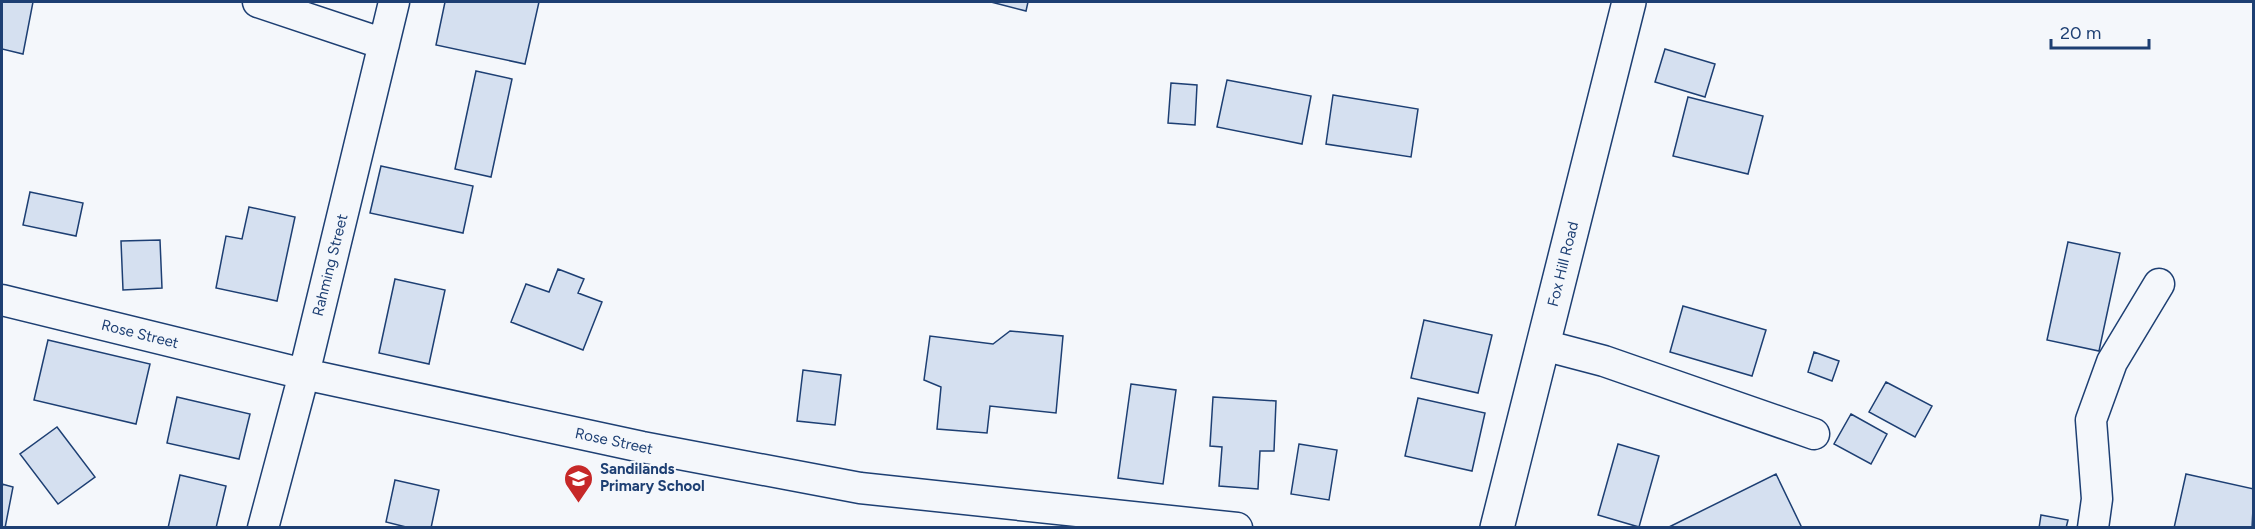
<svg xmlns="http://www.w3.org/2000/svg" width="2255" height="529" font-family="Figtree,sans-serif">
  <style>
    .building { fill: #d5e0f0; stroke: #1d3f73; stroke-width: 1.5 }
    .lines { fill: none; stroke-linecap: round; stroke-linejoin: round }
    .minor-casing { stroke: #1d3f73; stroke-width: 33 }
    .secondary-casing { stroke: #1d3f73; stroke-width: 36 }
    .minor { stroke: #f4f7fb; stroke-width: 30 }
    .secondary { stroke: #f4f7fb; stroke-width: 33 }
    .labels { text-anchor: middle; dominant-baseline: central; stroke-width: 4.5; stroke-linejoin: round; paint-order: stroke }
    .street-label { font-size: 15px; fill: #1d3f73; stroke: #f4f7fb }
    .poi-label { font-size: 15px; font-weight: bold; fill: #1d3f73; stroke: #f4f7fb; text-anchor: start }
  </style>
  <rect width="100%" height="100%" fill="#f4f7fb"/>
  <path class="building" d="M2,2H33L23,54L2,49Z
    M445,2H539L525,64L436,45Z
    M991,2H1028L1026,11Z
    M1665,49L1715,64L1705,97L1655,82Z
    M476,71L512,79L491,177L455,169Z
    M1227,80L1311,96L1302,144L1217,127Z
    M1171,83L1197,85L1195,125L1168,123Z
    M1333,95L1418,109L1411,157L1326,144Z
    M1688,97L1763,116L1748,174L1673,156Z
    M381,166L473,186L463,233L370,213Z
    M30,192L83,203L76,236L23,225Z
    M249,207L295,217L277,301L216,288L226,236L242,239Z
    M160,240L162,288L123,290L121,241Z
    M2068,242L2120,253L2099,351L2047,340Z
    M558,269L584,279L578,293L602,302L583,350L511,322L526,284L549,292Z
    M395,279L445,290L429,364L379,353Z
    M1683,306L1766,330L1752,376L1670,352Z
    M1424,320L1492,335L1478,393L1411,378Z
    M1010,331L1063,336L1056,413L990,406L987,433L937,429L941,387L924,380L930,336L993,344Z
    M48,340L150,364L136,424L34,400Z
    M1814,352L1839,361L1832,381L1808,372Z
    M803,370L841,375L835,425L797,421Z
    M1886,382L1932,406L1915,437L1869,412Z
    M1131,384L1176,390L1163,484L1118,478Z
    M177,397L250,414L239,459L167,443Z
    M1213,397L1276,401L1274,451H1260L1258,489L1219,486L1222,447L1210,446Z
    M1418,398L1485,413L1472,471L1405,456Z
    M1851,414L1887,434L1871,464L1834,444Z
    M57,427L95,477L58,504L20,454Z
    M1299,444L1337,450L1329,500L1291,494Z
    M1618,444L1659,456L1639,527L1598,515Z
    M1776,474L1802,528H1667Z
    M2186,474L2254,489L2252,528H2174Z
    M180,475L226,486L216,528H168Z
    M395,480L439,490L431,528H410L386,522Z
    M2,484L13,487L5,528H2Z
    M2041,515L2068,520L2066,528H2039Z"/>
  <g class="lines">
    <defs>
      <path id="minor" d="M258,2L384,44
        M2,300L304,374L642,447L860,488L1237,528
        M1543,345L1604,361L1814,434
        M263,528L304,374L394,2
        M2093,528L2097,499L2091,420L2112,362L2159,284"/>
      <path id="secondary" d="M1497,528L1629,2"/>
    </defs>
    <use href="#minor" class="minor-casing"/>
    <use href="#secondary" class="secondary-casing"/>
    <use href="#minor" class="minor"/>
    <use href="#secondary" class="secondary"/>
  </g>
  <defs>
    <symbol id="school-pin" viewBox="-11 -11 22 30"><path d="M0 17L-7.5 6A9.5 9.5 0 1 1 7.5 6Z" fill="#c62828" stroke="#f4f7fb"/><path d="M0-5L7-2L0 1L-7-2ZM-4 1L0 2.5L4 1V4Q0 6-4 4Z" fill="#fff"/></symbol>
  </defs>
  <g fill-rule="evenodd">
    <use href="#school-pin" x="562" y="462" width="33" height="45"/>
  </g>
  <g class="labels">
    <g class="street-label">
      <text transform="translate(1563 264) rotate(-76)">Fox Hill Road</text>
      <text transform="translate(330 265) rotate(-76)">Rahming Street</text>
      <text transform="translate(140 334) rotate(14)">Rose Street</text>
      <text transform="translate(614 441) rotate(12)">Rose Street</text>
    </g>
    <g class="poi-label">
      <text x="600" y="469">Sandilands<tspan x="600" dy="17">Primary School</tspan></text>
    </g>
  </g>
  <rect width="2255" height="529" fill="none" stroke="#1d3f73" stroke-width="6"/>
  <path d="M2051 39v9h98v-9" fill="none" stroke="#1d3f73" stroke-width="3"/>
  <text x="2060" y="39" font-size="18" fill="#1d3f73" stroke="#f4f7fb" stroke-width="4.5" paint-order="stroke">20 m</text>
</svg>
